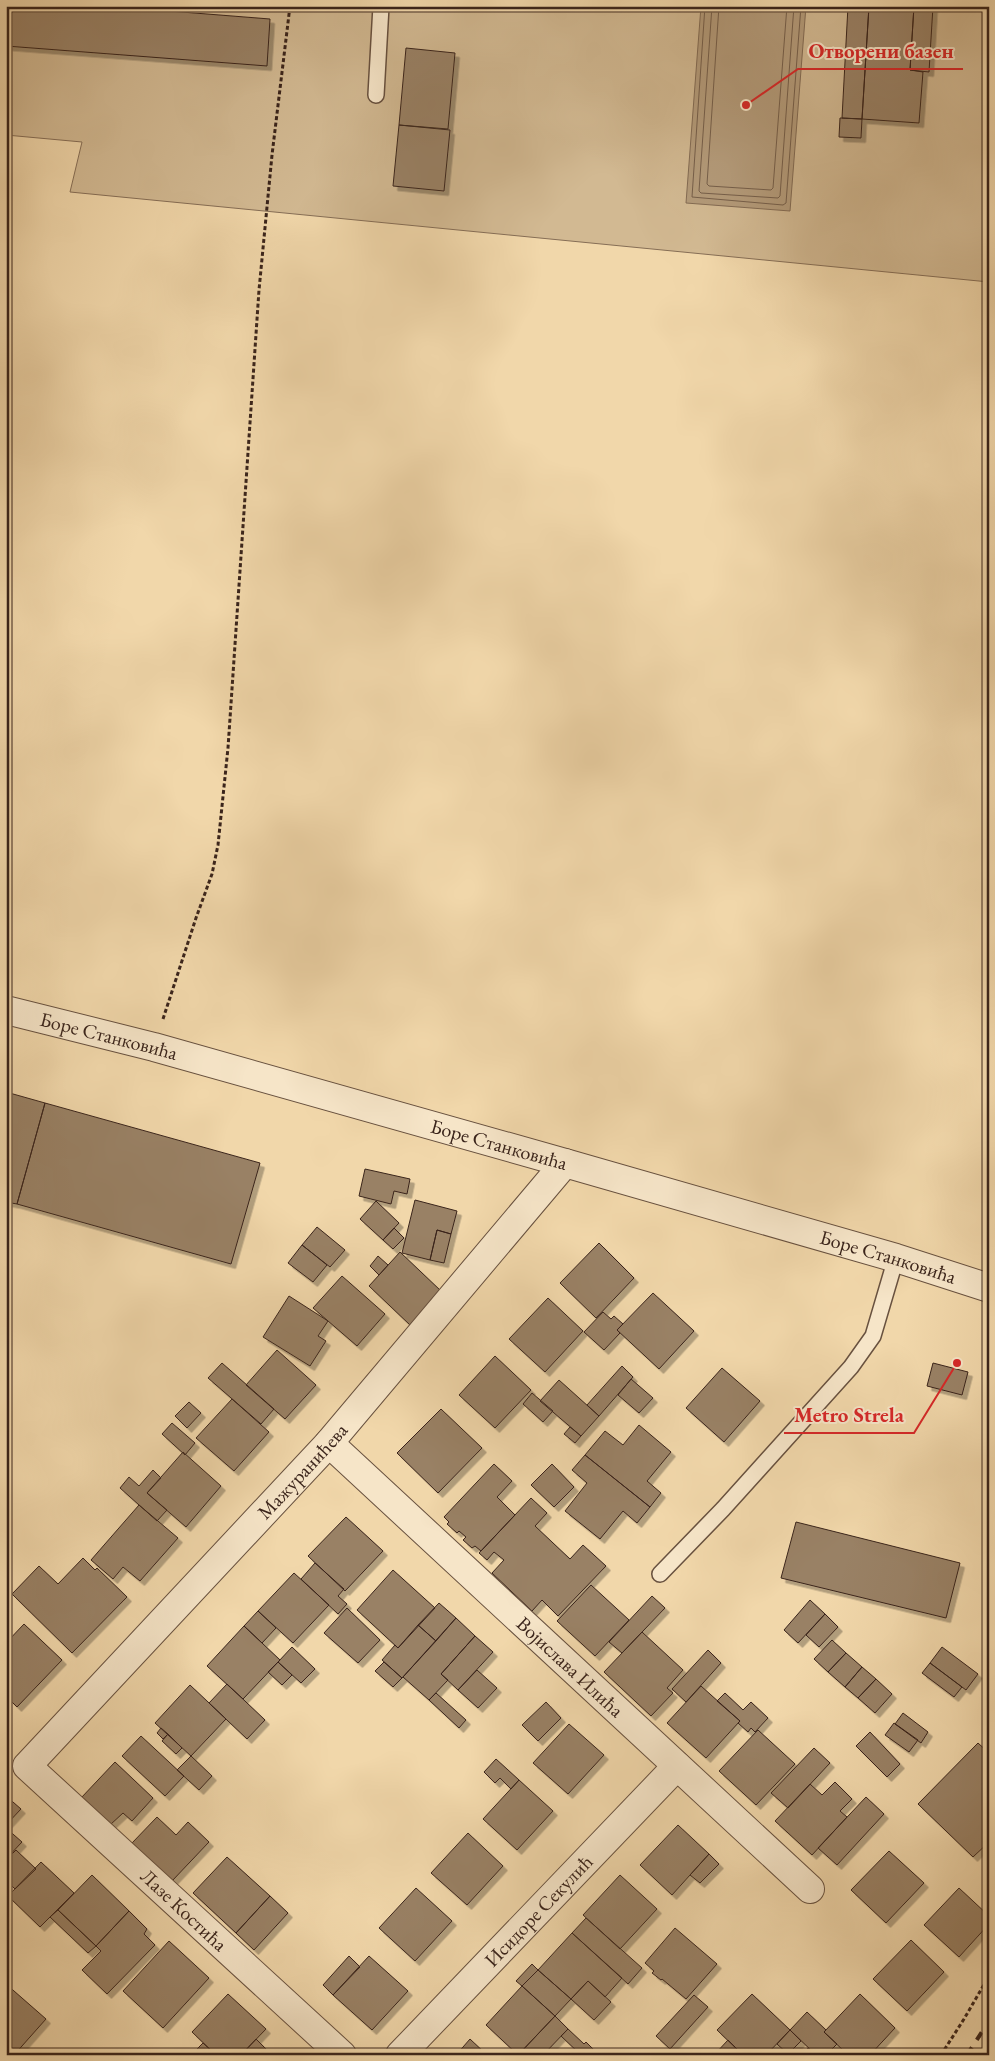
<svg xmlns="http://www.w3.org/2000/svg" width="995" height="2061" font-family="'EB Garamond',serif">
  <style>
    .green { fill: #d2b992; stroke: #866e56 }
    .water { fill: #b39a79; stroke: #836b53 }
    .lines { fill: none; stroke-linecap: round; stroke-linejoin: round }
    .shore { stroke: #765f4a; stroke-width: 1 }
    .building { fill: #998165; stroke: #3a241b; filter: url(#shadow) }
    .service-casing { stroke: #68513f; stroke-width: 18 }
    .minor-casing { stroke: #68513f; stroke-width: 30 }
    .path { stroke: #3a241b; stroke-width: 3; stroke-dasharray: 4 2.5; stroke-linecap: butt }
    .service { stroke: #f6e5c8; stroke-width: 15 }
    .minor { stroke: #f6e5c8; stroke-width: 28 }
    .rail { stroke: #3a241b; stroke-width: 4; stroke-dasharray: 9 9; stroke-linecap: butt }
    .labels { text-anchor: middle; dominant-baseline: central; stroke-width: 4; stroke-linejoin: round; paint-order: stroke }
    .street-label { font-size: 20px; fill: #3a241b; stroke: #f6e5c8 }
    .leader { fill: none; stroke: #d62828; stroke-width: 2 }
    .callout-dot { fill: #d62828; stroke: #f6e5c8; stroke-width: 2 }
    .callout-label { font-size: 21px; text-anchor: middle; font-weight: bold; fill: #d62828; stroke: #f6e5c8; stroke-width: 4; stroke-linejoin: round; paint-order: stroke }
  </style>
  <defs>
    <filter id="shadow"><feDropShadow dx="4.5" dy="4.5" stdDeviation="0" flood-color="#0004"/></filter>
  </defs>
  <rect width="100%" height="100%" fill="#f1d7aa"/>
  <filter id="stains"><feTurbulence type="fractalNoise" baseFrequency=".004" numOctaves="4"/><feColorMatrix values="0 0 0 0 .2 0 0 0 0 .09 0 0 0 0 .02 0 0 0 .5 -.17"/></filter>
  <radialGradient id="worn" r=".72"><stop offset=".6" stop-color="#630" stop-opacity="0"/><stop offset="1" stop-color="#630" stop-opacity=".3"/></radialGradient>
  <path class="green" d="M6,6H989V282L70,192L82,142L6,135Z"/>
  <path class="water" d="M701,6H806L790,211L686,203Z"/>
  <g class="lines">
    <path class="shore" d="M705,6L692,197L783,205L786,203L801,6
      M712,6L699,191L701,193L778,198L780,196L794,6
      M719,6L707,184L709,186L771,190L773,188L787,6"/>
  </g>
  <path class="building" d="M6,6H106L270,19L267,66L6,46Z
    M848,6H869L862,119L842,118Z
    M869,6H914L910,70L923,72L919,123L862,119Z
    M914,6H933L929,72L910,70Z
    M406,48L455,53L448,129L399,125Z
    M840,118L862,119L861,138L839,137Z
    M399,125L450,130L444,191L393,186Z
    M6,1092L45,1103L17,1204L6,1202Z
    M45,1103L260,1163L231,1264L17,1204Z
    M365,1169L410,1179L407,1194L394,1191L391,1204L359,1196Z
    M415,1200L457,1211L451,1234L437,1230L430,1260L402,1253Z
    M376,1201L399,1223L383,1240L360,1219Z
    M317,1227L345,1250L330,1267L302,1245Z
    M394,1228L404,1238L393,1249L383,1240Z
    M437,1230L451,1234L444,1263L430,1260Z
    M599,1243L634,1278L596,1318L560,1283Z
    M302,1245L327,1265L313,1282L288,1263Z
    M400,1252L441,1291L410,1325L369,1286Z
    M378,1256L388,1265L379,1275L370,1266Z
    M342,1276L385,1314L357,1346L313,1308Z
    M653,1293L694,1331L659,1369L617,1330Z
    M289,1296L328,1321L318,1336L326,1341L310,1366L263,1337Z
    M548,1298L583,1331L545,1372L509,1339Z
    M603,1312L611,1319L614,1316L623,1324L617,1330L620,1333L604,1350L584,1332Z
    M277,1350L316,1385L285,1419L246,1385Z
    M495,1356L531,1390L495,1428L459,1395Z
    M222,1363L274,1409L261,1424L208,1378Z
    M933,1363L968,1372L962,1395L927,1386Z
    M622,1366L633,1377L599,1416L587,1405Z
    M722,1368L760,1401L724,1442L686,1408Z
    M631,1379L653,1398L639,1413L618,1395Z
    M559,1380L599,1416L581,1436L540,1401Z
    M532,1393L553,1411L543,1422L523,1404Z
    M232,1399L269,1432L234,1471L196,1438Z
    M189,1402L201,1413L187,1428L175,1416Z
    M441,1409L482,1448L438,1493L397,1453Z
    M172,1423L195,1443L185,1455L162,1434Z
    M639,1425L671,1452L647,1481L661,1493L650,1507L585,1455L605,1431L623,1445Z
    M570,1427L581,1436L575,1443L564,1434Z
    M183,1452L221,1486L186,1527L147,1493Z
    M585,1455L650,1507L637,1523L623,1511L600,1539L565,1511L587,1483L572,1470Z
    M494,1464L512,1481L497,1497L515,1515L481,1551L475,1546L472,1548L463,1540L466,1537L459,1531L457,1533L447,1524L449,1522L444,1517Z
    M552,1464L574,1487L554,1507L531,1485Z
    M153,1470L161,1478L147,1493L167,1510L157,1521L120,1488L129,1477L139,1486Z
    M531,1498L547,1513L535,1526L570,1559L583,1545L606,1566L558,1616L542,1600L532,1611L492,1573L504,1560L494,1552L487,1560L479,1553Z
    M139,1505L178,1538L140,1581L123,1567L113,1579L91,1560Z
    M346,1517L383,1551L345,1591L308,1556Z
    M796,1522L960,1563L946,1618L781,1578Z
    M83,1558L95,1570L97,1568L127,1597L72,1653L12,1594L39,1566L58,1584Z
    M315,1563L344,1589L338,1596L347,1604L338,1614L301,1579Z
    M393,1570L435,1608L398,1648L357,1610Z
    M294,1573L329,1605L293,1643L258,1611Z
    M591,1585L629,1620L595,1656L557,1621Z
    M652,1596L665,1608L622,1653L609,1642Z
    M810,1600L825,1614L798,1643L784,1630Z
    M439,1603L456,1618L436,1641L418,1625Z
    M347,1608L380,1640L358,1663L324,1633Z
    M258,1611L276,1628L262,1643L244,1626Z
    M825,1614L838,1627L819,1647L806,1635Z
    M456,1618L475,1636L441,1674L448,1680L429,1700L403,1677Z
    M24,1624L62,1660L17,1707L6,1696V1643Z
    M418,1625L436,1641L402,1678L382,1660L395,1645L398,1648Z
    M244,1626L280,1660L243,1699L207,1666Z
    M642,1632L683,1670L667,1688L673,1693L651,1716L604,1672Z
    M475,1636L493,1652L458,1690L441,1674Z
    M832,1640L846,1653L828,1672L814,1659Z
    M292,1647L315,1669L301,1683L278,1662Z
    M942,1647L978,1674L966,1690L930,1663Z
    M708,1650L721,1663L686,1702L672,1689Z
    M846,1653L862,1667L845,1687L828,1672Z
    M278,1662L292,1675L282,1685L268,1672Z
    M384,1662L402,1678L393,1687L375,1671Z
    M930,1663L962,1687L954,1697L922,1673Z
    M862,1667L876,1679L858,1698L845,1687Z
    M477,1670L497,1688L478,1708L458,1690Z
    M876,1679L892,1694L875,1713L858,1698Z
    M227,1684L265,1720L247,1739L209,1703Z
    M190,1685L226,1719L191,1756L155,1723Z
    M701,1686L740,1721L706,1758L667,1723Z
    M436,1693L466,1720L459,1728L429,1700Z
    M725,1693L743,1710L751,1702L768,1718L755,1732L751,1728L748,1732L738,1723L740,1721L717,1701Z
    M546,1702L561,1718L538,1741L522,1725Z
    M903,1713L928,1732L921,1743L895,1724Z
    M894,1723L918,1740L909,1752L885,1735Z
    M569,1724L604,1755L568,1794L533,1763Z
    M161,1728L168,1734L163,1739L157,1733Z
    M758,1730L795,1764L756,1805L719,1771Z
    M870,1732L900,1764L887,1777L856,1746Z
    M168,1734L182,1748L176,1754L162,1741Z
    M141,1736L184,1776L165,1796L122,1756Z
    M978,1743L989,1753V1842L973,1857L918,1804Z
    M814,1748L830,1763L788,1808L771,1793Z
    M191,1756L212,1776L199,1790L177,1770Z
    M496,1759L519,1780L511,1789L500,1778L495,1783L484,1772Z
    M115,1762L153,1798L132,1821L123,1813L110,1825L81,1798Z
    M519,1780L553,1811L517,1850L483,1819Z
    M835,1782L852,1799L840,1811L847,1817L812,1855L775,1821L810,1784L822,1795Z
    M6,1796L21,1809L6,1825Z
    M866,1797L884,1814L837,1865L818,1848Z
    M157,1817L176,1835L188,1822L209,1842L172,1881L132,1843Z
    M678,1825L709,1854L672,1895L640,1865Z
    M6,1828L22,1842L6,1859Z
    M468,1833L503,1866L467,1905L431,1873Z
    M16,1850L36,1869L15,1889L6,1880V1860Z
    M889,1851L924,1883L886,1923L851,1890Z
    M709,1854L719,1864L700,1883L690,1875Z
    M227,1857L270,1896L236,1933L193,1893Z
    M41,1862L74,1893L40,1927L8,1896Z
    M92,1875L129,1911L96,1946L58,1910Z
    M620,1875L657,1909L620,1949L583,1915Z
    M416,1888L452,1921L415,1961L379,1928Z
    M959,1888L989,1916V1924L959,1957L924,1925Z
    M270,1896L288,1913L254,1950L236,1933Z
    M58,1910L96,1946L88,1953L50,1917Z
    M129,1911L147,1929L144,1934L155,1945L107,1994L82,1970L101,1951L96,1946Z
    M586,1918L642,1968L628,1984L572,1933Z
    M675,1928L717,1964L686,1999L662,1979L661,1980L652,1973L654,1971L645,1963Z
    M572,1933L622,1978L605,1997L588,1981L571,1999L538,1970Z
    M911,1940L944,1972L907,2011L873,1979Z
    M169,1941L209,1978L163,2028L123,1991Z
    M349,1956L360,1967L333,1995L323,1985Z
    M369,1956L408,1991L372,2030L333,1995Z
    M532,1964L538,1970L522,1986L516,1981Z
    M538,1970L571,1999L555,2016L522,1986Z
    M588,1981L611,2002L594,2020L571,1999Z
    M6,1984L46,2019L14,2055H6Z
    M522,1986L555,2016L518,2055L486,2025Z
    M228,1994L266,2029L241,2055H216L192,2032Z
    M752,1994L790,2030L766,2055H743L717,2030Z
    M860,1994L895,2028L870,2055H848L824,2032Z
    M694,1995L708,2007L670,2049L656,2036Z
    M807,2012L826,2030L824,2032L837,2044L832,2049L838,2055H816L790,2030Z
    M555,2016L568,2029L543,2055H525L521,2052Z
    M568,2029L584,2044L586,2042L593,2049L588,2055H581L561,2036Z
    M790,2030L801,2041L788,2054L777,2044Z
    M256,2039L272,2055H241Z
    M470,2039L487,2055H456Z
    M728,2040L743,2055H714Z
    M203,2043L216,2055L192,2054Z
    M808,2048L816,2055H802Z"/>
  <g class="lines">
    <defs>
      <path id="service" d="M376,95L381,6
        M660,1574L723,1509L851,1367L873,1336L896,1258"/>
      <g id="minor">
        <path id="s1" d="M6,1010L154,1047L565,1163L896,1258L989,1288"/>
        <path id="s2" d="M329,1443L810,1889"/>
        <path id="s3" d="M342,2055L27,1766L329,1443L565,1163"/>
        <path id="s4" d="M400,2055L677,1766"/>
      </g>
    </defs>
    <use href="#service" class="service-casing"/>
    <use href="#minor" class="minor-casing"/>
    <path class="path" d="M163,1019L196,918L212,874L218,845L228,748L259,290L272,155L290,6
      M941,2055L964,2019L989,1976"/>
    <use href="#service" class="service"/>
    <use href="#minor" class="minor"/>
    <path class="rail" d="M967,2055L989,2021"/>
  </g>
  <g class="labels">
    <g class="street-label">
      <text stroke="none"><textPath href="#s1" startOffset="106">Боре Станковића</textPath></text>
      <text stroke="none"><textPath href="#s1" startOffset="511">Боре Станковића</textPath></text>
      <text stroke="none"><textPath href="#s1" startOffset="916">Боре Станковића</textPath></text>
      <text stroke="none"><textPath href="#s3" startOffset="831">Мажуранићева</textPath></text>
      <text stroke="none"><textPath href="#s2" startOffset="329">Војислава Илића</textPath></text>
      <text transform="translate(184 1910) rotate(43)">Лазе Костића</text>
      <text stroke="none"><textPath href="#s4" startOffset="200">Исидоре Секулић</textPath></text>
    </g>
  </g>
  <path class="leader" d="M746 105L798 69H963M957 1363L914 1433H784"/>
  <g class="callout-dot">
    <circle cx="746" cy="105" r="5"/>
    <circle cx="957" cy="1363" r="5"/>
  </g>
  <g class="callout-label">
    <text x="881" y="58">Отворени базен</text>
    <text x="849" y="1422">Metro Strela</text>
  </g>
  <rect width="995" height="2061" fill="none" stroke="#f1d7aa" stroke-width="25"/>
  <rect x="8" y="8" width="980" height="2046" fill="none" stroke="#3a241b" stroke-width="2.5"/>
  <rect x="12" y="12" width="970" height="2036" fill="none" stroke="#3a241b"/>
  <rect width="100%" height="100%" filter="url(#stains)"/>
  <rect width="100%" height="100%" fill="url(#worn)"/>
</svg>
